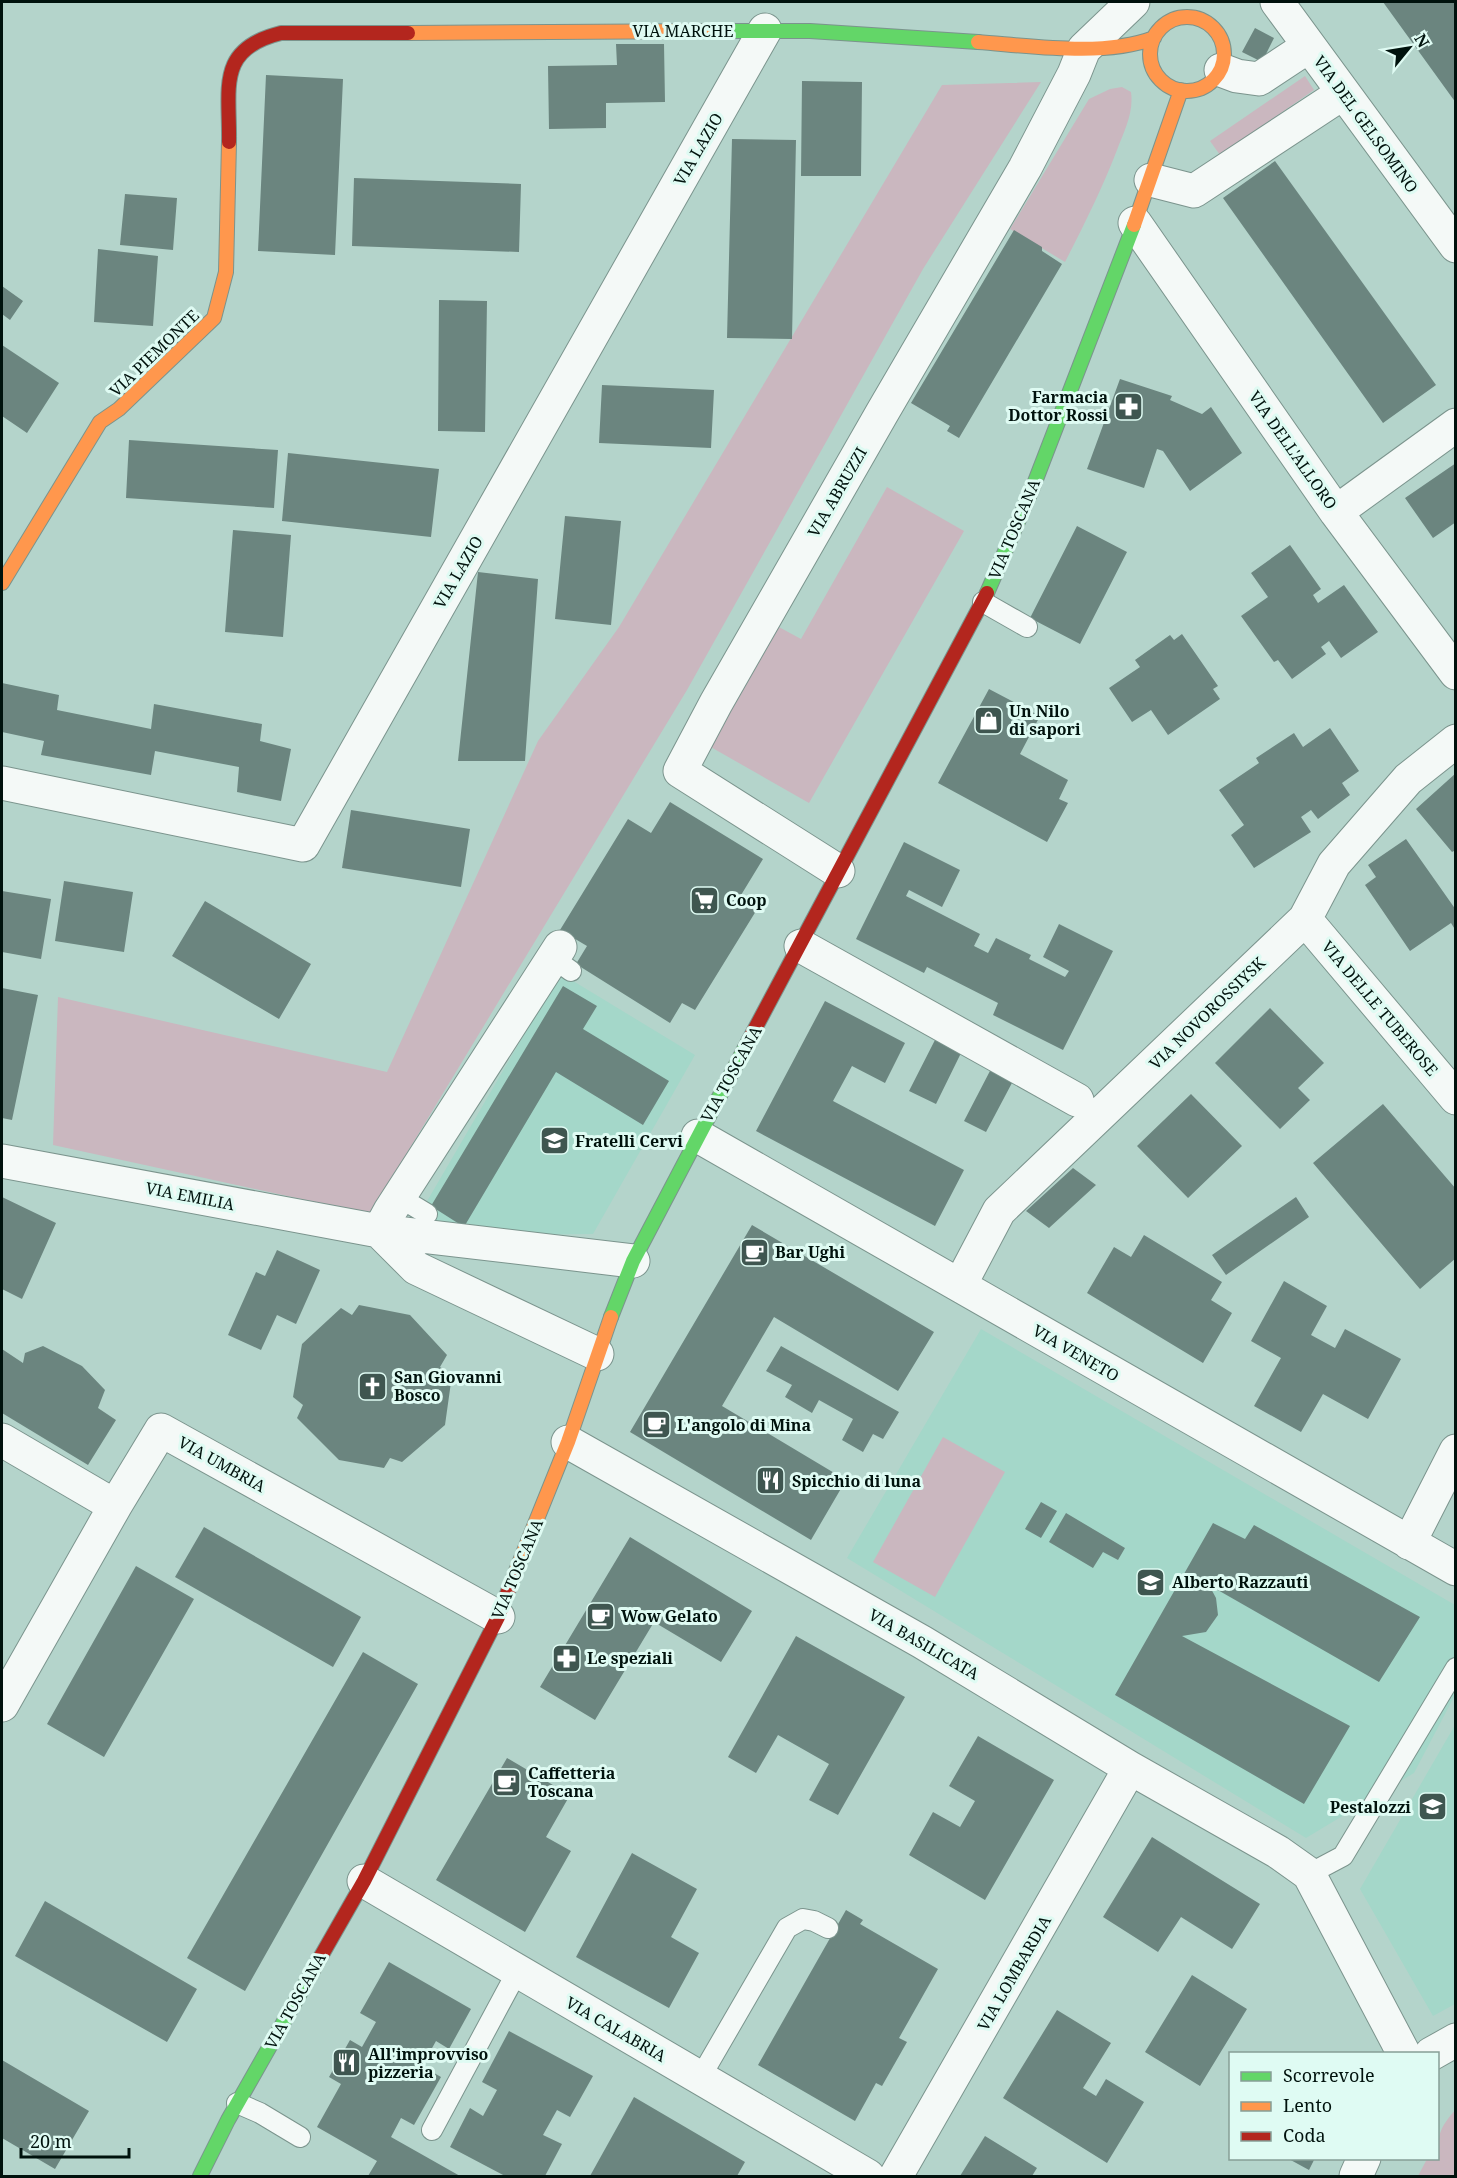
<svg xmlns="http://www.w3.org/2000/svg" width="1457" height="2178" font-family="'Noto Serif',serif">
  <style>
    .built { fill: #a4d7c9 }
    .green { fill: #cab7bf }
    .building { fill: #6b857f }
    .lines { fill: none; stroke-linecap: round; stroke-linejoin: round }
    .lane-casing { stroke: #7b948d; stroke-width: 22 }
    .street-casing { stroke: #7b948d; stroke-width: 35 }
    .fast-casing { stroke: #7b948d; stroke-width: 16 }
    .slow-casing { stroke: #7b948d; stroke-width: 16 }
    .jam-casing { stroke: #7b948d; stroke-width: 16 }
    .lane { stroke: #f4f9f7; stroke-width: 20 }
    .street { stroke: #f4f9f7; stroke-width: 33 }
    .fast { stroke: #63d668; stroke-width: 14 }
    .slow { stroke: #ff974d; stroke-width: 14 }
    .jam { stroke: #b3261e; stroke-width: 14 }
    .labels { text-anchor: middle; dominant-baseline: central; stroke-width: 6; stroke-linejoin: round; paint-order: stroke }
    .street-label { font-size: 16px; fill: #00120d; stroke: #dffbf3 }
    .poi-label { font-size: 16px; font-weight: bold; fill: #00120d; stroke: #dffbf3; text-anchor: start }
  </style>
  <rect width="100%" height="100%" fill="#b4d4cb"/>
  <path class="built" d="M560,973L695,1055L593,1234L465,1235L412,1227Z
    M981,1329L1455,1605V1695L1414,1773L1306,1838L847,1558Z
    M1455,1725V2004L1433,2016L1360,1889Z"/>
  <path class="green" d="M1305,76L1314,90L1220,155L1210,141Z
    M1041,82L923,269L687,690L370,1214L53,1145L58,997L387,1072L538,741L619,627L942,85Z
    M1122,87L1131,92C1134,113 1124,131 1117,150C1102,189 1084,225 1065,262L1010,229L1089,99L1110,89Z
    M887,487L964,531L809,803L709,746L777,626L801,639Z
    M943,1437L1005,1472L935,1597L873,1562Z
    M1455,2110V2176H1418L1427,2159L1438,2158C1438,2134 1439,2129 1455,2110Z"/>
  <path class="building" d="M1383,2H1456V103Z
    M1255,28L1274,38L1262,62L1242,52Z
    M616,44H664L665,102L606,103V128L549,129L548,66L617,65Z
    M266,75L343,79L335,255L258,251Z
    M802,81L862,82L861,176H801Z
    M732,139L796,140L792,339L727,338Z
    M1275,161L1436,385L1383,423L1223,198Z
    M354,178L521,184L519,252L352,246Z
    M125,194L177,198L173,250L120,245Z
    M1014,230L1042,247V251L1062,264L959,438L947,431L950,426L911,403Z
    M98,249L158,256L153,326L94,322Z
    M2,286L23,301L10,320L2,314Z
    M439,300L487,301L485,432L438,431Z
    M2,345L59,383L27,433L2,416Z
    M1120,379L1172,396L1170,400L1202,414L1211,407L1242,453L1190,491L1163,451L1157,449L1144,488L1087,469Z
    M602,385L714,390L711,448L599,443Z
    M129,440L278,450L274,508L126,498Z
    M288,453L439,469L431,537L282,521Z
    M1456,463V522L1433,538L1405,498Z
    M565,516L621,521L611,625L555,619Z
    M1077,526L1127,552L1080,644L1030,618Z
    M233,530L291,535L283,637L225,632Z
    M1290,545L1321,589L1313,595L1318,603L1344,585L1378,632L1341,658L1329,641L1321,647L1326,654L1292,679L1278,660L1274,662L1241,616L1268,597L1251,573Z
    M478,572L538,579L525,761H458Z
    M1182,634L1218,686L1213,689L1220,699L1168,735L1151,710L1132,722L1109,688L1140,667L1135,660L1170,635L1174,640Z
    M2,683L59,695L57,710L151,729L154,704L262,724L260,741L291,749L281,801L237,792L239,767L155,751L151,775L41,755L44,741L2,732Z
    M989,689L1040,716L1020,754L1068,780L1059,799L1068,803L1047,842L938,783Z
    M1330,728L1359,771L1342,783L1350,795L1318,819L1311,810L1301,817L1311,832L1254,868L1231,835L1244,825L1219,790L1259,763L1256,758L1294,733L1303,747Z
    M1456,773V850L1452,852L1416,809Z
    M670,802L763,859L738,900L756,911L695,1010L682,1003L670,1023L576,964L587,946L560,930L628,819L651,833Z
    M351,810L470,829L461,887L342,868Z
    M1406,839L1456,910V931L1451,923L1410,951L1365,885L1376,877L1368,865Z
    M904,842L960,870L942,907L909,890L906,896L980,934L974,946L988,953L996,938L1031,955L1029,959L1065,977L1069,971L1043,957L1059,924L1113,951L1063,1050L993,1015L998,1003L927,967L924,973L856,939Z
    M64,881L133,892L124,952L55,941Z
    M2,891L51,899L41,959L2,952Z
    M205,901L311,964L279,1019L172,956Z
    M563,986L597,1006L583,1029L669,1081L643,1125L556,1072L464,1227L431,1206Z
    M2,988L38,995L12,1120L2,1118Z
    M825,1001L905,1043L885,1083L852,1066L833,1101L964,1170L935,1226L756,1131Z
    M1270,1008L1324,1063L1298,1088L1310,1100L1280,1129L1215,1063Z
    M936,1038L962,1051L936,1104L909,1091Z
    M991,1069L1013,1081L986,1132L964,1121Z
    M1191,1094L1242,1146L1188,1198L1137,1146Z
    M1383,1104L1456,1189V1258L1420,1289L1313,1163Z
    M1073,1168L1096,1185L1049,1228L1026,1211Z
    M2,1197L56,1223L22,1299L2,1289Z
    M1296,1197L1309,1217L1226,1275L1212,1255Z
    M752,1225L934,1332L898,1391L774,1317L722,1406L846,1480L811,1540L630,1432Z
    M1144,1235L1222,1282L1211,1300L1232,1313L1203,1363L1087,1293L1114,1247L1131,1257Z
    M277,1250L320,1270L296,1324L277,1315L261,1350L228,1335L256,1272L265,1276Z
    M1284,1281L1327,1306L1311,1335L1335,1348L1345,1329L1401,1359L1368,1419L1323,1394L1301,1432L1254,1406L1281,1358L1251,1341Z
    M359,1305L410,1315L447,1355L440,1367L452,1375L445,1425L402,1462L390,1458L384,1468L339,1460L297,1418L303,1405L293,1397L302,1344L341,1308L352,1315Z
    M43,1346L82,1366L105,1390L98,1408L116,1420L88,1465L2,1413V1349L23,1363L25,1353Z
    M781,1346L899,1412L883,1439L873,1434L863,1452L842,1440L853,1419L819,1400L812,1413L785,1397L792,1385L766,1371Z
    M1041,1502L1057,1511L1041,1538L1025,1529Z
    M1066,1513L1125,1548L1118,1560L1103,1552L1093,1568L1049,1542Z
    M1213,1523L1245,1539L1254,1525L1420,1617L1379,1682L1209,1585L1216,1598L1218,1615L1206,1632L1182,1636L1350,1726L1304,1804L1115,1695Z
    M204,1527L361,1617L333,1667L175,1577Z
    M630,1537L752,1611L721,1662L654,1622L595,1720L540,1687Z
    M136,1566L194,1599L104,1757L47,1724Z
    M796,1636L905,1697L838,1815L809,1800L829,1764L778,1735L756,1773L728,1757Z
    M363,1652L418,1684L245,1991L187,1958Z
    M978,1736L1054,1780L985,1900L909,1855L933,1812L960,1827L975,1801L949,1786Z
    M507,1758L570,1795L546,1837L571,1851L525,1932L436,1880Z
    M1152,1837L1260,1904L1232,1949L1181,1917L1158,1952L1103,1917Z
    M632,1853L697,1889L671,1937L699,1953L669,2008L576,1957Z
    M45,1901L197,1989L167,2042L15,1956Z
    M846,1910L863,1920L860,1924L938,1969L899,2038L907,2042L882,2086L876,2083L855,2121L758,2065Z
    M389,1962L471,2009L449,2049L436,2041L422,2066L441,2077L414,2125L401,2118L391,2137L460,2176H368L377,2161L317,2127L341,2084L329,2077L350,2040L362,2047L376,2022L360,2013Z
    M1192,1975L1247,2009L1200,2086L1145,2052Z
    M1057,2010L1111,2043L1083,2088L1096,2096L1106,2079L1144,2102L1107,2163L1003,2098Z
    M509,2031L593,2076L570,2117L557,2110L543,2135L562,2144L545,2176H505L450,2147L470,2108L483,2116L497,2090L482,2082Z
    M2,2060L89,2111L55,2169L2,2138Z
    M634,2097L745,2162L737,2176H590Z
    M985,2136L1037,2168L1032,2176H960Z
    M1287,2158H1315L1309,2170Z"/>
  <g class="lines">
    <defs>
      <path id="lane" d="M983,602L1027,627
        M553,958L571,971
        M399,1197L427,1214
        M1309,1874L1343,1856L1456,1668
        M700,2078L787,1928L803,1919L814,1921L828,1928
        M237,2103L260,2113L300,2137
        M432,2130L517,1972"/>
      <path id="street" d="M1277,2L1456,246
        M1221,70L1237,76L1259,79L1309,46
        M1151,180L1194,191L1343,93
        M1135,223L1336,512L1456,673
        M1336,512L1456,425
        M2,783L303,845L765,30
        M838,871L680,771L716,703L882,413L1025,168L1074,74L1084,49L1133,2
        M1305,919L1456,1098
        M801,946L1077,1100
        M560,947L390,1211L379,1231L633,1261
        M698,1136L1456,1569
        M2,1161L379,1231L416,1268L597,1354
        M960,1285L999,1211L1305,919L1334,864L1408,779L1456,741
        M2,1440L115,1506
        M568,1442L922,1642L1130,1768L1278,1852L1309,1874L1404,2054
        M1409,1543L1456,1451
        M2,1705L115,1506L161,1430L498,1617
        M364,1881L868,2176
        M1431,2054L1456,2040
        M896,2176L1130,1768
        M1356,2176L1364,2158"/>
      <path id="fast" d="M723,31H810L978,42
        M987,593L1033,487L1134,225
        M611,1317L633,1261L749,1040
        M200,2176L228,2120L320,1958"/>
      <path id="slow" d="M1150 54a37 37 0 1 1 74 0a37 37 0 1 1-74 0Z
        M408,33L723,31
        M978,42C1031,46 1104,57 1154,38
        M1134,225L1181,90
        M2,583L100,422L119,409L214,318L226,272L229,142
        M514,1576L568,1442L611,1317"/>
      <path id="jam" d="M229,142C230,88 216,49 281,33H408
        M749,1040L987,593
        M320,1958L364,1881L498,1617L514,1576"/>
    </defs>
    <use href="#lane" class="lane-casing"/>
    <use href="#street" class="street-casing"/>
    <use href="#fast" class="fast-casing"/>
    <use href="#slow" class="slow-casing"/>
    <use href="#jam" class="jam-casing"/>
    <use href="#lane" class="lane"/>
    <use href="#street" class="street"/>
    <use href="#fast" class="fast"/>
    <use href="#slow" class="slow"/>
    <use href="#jam" class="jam"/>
  </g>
  <defs>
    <symbol id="pharmacy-square" viewBox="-11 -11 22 22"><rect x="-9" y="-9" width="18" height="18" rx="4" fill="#3f5650" stroke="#dffbf3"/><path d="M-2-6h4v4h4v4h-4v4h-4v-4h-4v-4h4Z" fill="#fff"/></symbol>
    <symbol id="shop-square" viewBox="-11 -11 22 22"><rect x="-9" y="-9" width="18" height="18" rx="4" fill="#3f5650" stroke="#dffbf3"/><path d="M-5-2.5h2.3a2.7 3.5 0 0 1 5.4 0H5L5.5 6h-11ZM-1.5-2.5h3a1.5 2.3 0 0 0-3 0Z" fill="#fff"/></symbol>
    <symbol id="supermarket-square" viewBox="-11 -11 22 22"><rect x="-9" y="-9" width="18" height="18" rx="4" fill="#3f5650" stroke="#dffbf3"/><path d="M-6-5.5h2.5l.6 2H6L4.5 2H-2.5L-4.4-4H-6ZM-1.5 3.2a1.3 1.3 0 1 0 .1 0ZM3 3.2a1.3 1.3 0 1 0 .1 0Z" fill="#fff"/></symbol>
    <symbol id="school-square" viewBox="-11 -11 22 22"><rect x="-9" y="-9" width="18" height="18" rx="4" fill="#3f5650" stroke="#dffbf3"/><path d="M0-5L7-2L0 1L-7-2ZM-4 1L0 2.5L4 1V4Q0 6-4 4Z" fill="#fff"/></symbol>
    <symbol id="cafe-square" viewBox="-11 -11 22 22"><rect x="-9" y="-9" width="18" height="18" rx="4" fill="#3f5650" stroke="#dffbf3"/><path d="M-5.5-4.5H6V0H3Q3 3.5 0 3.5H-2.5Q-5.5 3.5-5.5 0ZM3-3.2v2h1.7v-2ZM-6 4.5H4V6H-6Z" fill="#fff"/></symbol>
    <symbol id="church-square" viewBox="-11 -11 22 22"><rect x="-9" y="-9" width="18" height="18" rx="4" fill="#3f5650" stroke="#dffbf3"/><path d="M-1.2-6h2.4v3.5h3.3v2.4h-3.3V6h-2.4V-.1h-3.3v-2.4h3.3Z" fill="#fff"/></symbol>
    <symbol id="restaurant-square" viewBox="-11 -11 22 22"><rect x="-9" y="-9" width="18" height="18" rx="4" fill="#3f5650" stroke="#dffbf3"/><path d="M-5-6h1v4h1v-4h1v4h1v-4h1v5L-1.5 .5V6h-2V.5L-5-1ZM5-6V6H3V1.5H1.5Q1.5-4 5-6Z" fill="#fff"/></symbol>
  </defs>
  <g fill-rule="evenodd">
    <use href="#pharmacy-square" x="1112" y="390" width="33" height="33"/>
    <use href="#shop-square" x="972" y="704" width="33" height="33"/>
    <use href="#supermarket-square" x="688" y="884" width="33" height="33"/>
    <use href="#school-square" x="538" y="1124" width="33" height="33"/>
    <use href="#cafe-square" x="738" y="1236" width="33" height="33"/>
    <use href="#church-square" x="356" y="1370" width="33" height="33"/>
    <use href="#cafe-square" x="640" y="1408" width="33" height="33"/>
    <use href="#restaurant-square" x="754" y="1464" width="33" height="33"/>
    <use href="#school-square" x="1134" y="1566" width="33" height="33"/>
    <use href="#cafe-square" x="584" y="1600" width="33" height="33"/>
    <use href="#pharmacy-square" x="550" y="1642" width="33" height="33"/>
    <use href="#cafe-square" x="490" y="1766" width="33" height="33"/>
    <use href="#school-square" x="1416" y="1790" width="33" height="33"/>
    <use href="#restaurant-square" x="330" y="2046" width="33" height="33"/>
  </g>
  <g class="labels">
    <g class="street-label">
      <text x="683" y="31">VIA MARCHE</text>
      <text transform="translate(1366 124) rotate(54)">VIA DEL GELSOMINO</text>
      <text transform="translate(698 149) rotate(-60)">VIA LAZIO</text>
      <text transform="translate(154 353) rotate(-44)">VIA PIEMONTE</text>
      <text transform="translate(1293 450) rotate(55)">VIA DELL'ALLORO</text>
      <text transform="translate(837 492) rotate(-60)">VIA ABRUZZI</text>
      <text transform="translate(1014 529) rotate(-67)">VIA TOSCANA</text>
      <text transform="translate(458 572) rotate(-60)">VIA LAZIO</text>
      <text transform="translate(1380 1008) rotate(50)">VIA DELLE TUBEROSE</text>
      <text transform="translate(1207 1013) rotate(-44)">VIA NOVOROSSIYSK</text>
      <text transform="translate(731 1074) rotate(-61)">VIA TOSCANA</text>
      <text transform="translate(190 1196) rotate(11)">VIA EMILIA</text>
      <text transform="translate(1076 1353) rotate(30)">VIA VENETO</text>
      <text transform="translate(222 1464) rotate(29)">VIA UMBRIA</text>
      <text transform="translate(517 1569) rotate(-67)">VIA TOSCANA</text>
      <text transform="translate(924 1644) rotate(30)">VIA BASILICATA</text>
      <text transform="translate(1014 1973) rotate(-60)">VIA LOMBARDIA</text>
      <text transform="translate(295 2001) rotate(-61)">VIA TOSCANA</text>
      <text transform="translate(616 2029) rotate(30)">VIA CALABRIA</text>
    </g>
    <g class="poi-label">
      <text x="1108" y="397" text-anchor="end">Farmacia<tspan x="1108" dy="18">Dottor Rossi</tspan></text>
      <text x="1009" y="711">Un Nilo<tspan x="1009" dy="18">di sapori</tspan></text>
      <text x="726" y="900">Coop</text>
      <text x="575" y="1141">Fratelli Cervi</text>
      <text x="775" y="1252">Bar Ughi</text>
      <text x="394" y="1377">San Giovanni<tspan x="394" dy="18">Bosco</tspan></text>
      <text x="677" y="1425">L'angolo di Mina</text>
      <text x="792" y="1481">Spicchio di luna</text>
      <text x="1172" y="1582">Alberto Razzauti</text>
      <text x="621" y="1616">Wow Gelato</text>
      <text x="587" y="1658">Le speziali</text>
      <text x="528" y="1773">Caffetteria<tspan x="528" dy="18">Toscana</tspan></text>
      <text x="1411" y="1807" text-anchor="end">Pestalozzi</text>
      <text x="368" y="2054">All'improvviso<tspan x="368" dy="18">pizzeria</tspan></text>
    </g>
  </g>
  <rect width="1457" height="2178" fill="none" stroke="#00120d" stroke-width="6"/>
  <rect x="1229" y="2052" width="210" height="108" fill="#dffbf3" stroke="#869e97" stroke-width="1.5"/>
  <rect x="1241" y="2072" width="30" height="9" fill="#63d668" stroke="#869e97" stroke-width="1.5"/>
  <text x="1283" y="2082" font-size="18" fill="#00120d">Scorrevole</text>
  <rect x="1241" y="2102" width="30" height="9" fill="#ff974d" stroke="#869e97" stroke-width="1.5"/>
  <text x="1283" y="2112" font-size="18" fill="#00120d">Lento</text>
  <rect x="1241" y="2132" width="30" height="9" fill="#b3261e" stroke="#869e97" stroke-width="1.5"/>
  <text x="1283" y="2142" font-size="18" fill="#00120d">Coda</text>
  <g transform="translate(1409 48) rotate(60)" stroke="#dffbf3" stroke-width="4.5" paint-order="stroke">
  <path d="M0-4.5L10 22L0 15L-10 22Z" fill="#00120d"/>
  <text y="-9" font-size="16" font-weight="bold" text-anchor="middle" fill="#00120d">N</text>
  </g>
  <path d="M21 2148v9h108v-9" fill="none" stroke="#00120d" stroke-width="3"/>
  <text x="30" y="2148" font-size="18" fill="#00120d" stroke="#dffbf3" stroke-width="4.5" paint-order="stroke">20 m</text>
</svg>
